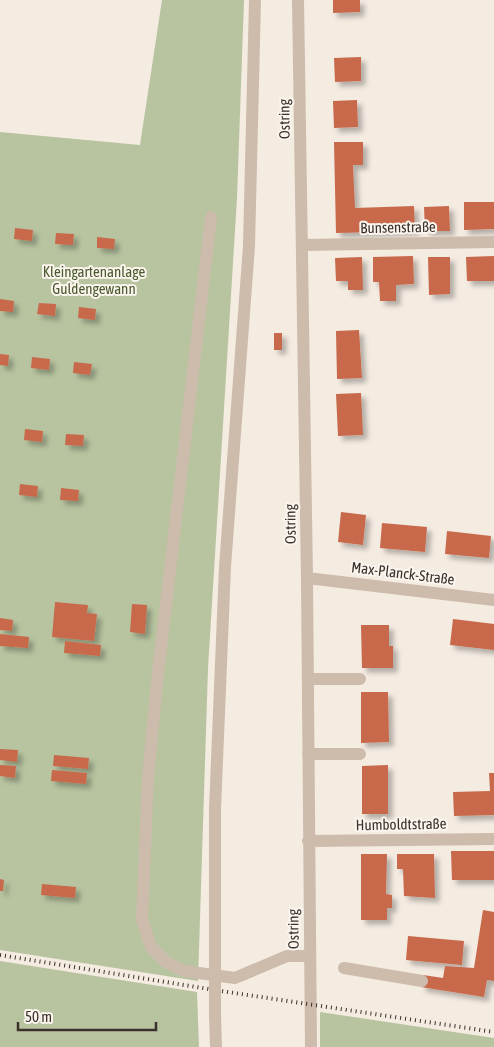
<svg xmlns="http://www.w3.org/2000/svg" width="494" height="1047" font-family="'Asap Condensed',sans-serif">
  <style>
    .green { fill: #b8c4a0 }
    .building { fill: #c8694b; filter: url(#shadow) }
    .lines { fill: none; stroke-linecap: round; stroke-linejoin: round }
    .minor { stroke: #cdbbac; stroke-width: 12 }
    .rail { stroke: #3b302b; stroke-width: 4; stroke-dasharray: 1 4; stroke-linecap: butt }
    .minor-bridge { stroke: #cdbbac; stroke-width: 12 }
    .labels { text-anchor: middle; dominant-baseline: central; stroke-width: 4; stroke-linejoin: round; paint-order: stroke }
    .street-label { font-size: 15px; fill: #3b302b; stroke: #fbf5ee }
    .park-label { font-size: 15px; fill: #4a5a2e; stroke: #fbf5ee }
  </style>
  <defs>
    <filter id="shadow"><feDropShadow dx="4.5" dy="4.5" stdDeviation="2.5" flood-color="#0004"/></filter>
  </defs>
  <rect width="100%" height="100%" fill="#f4ebe1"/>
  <path class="green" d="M162,0H244L237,198L208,668L198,981L0,950V132L140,145Z
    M0,961L197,992L199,1047H0Z
    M320,1012L494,1038V1047H320Z"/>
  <path class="building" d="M333,0H360V12L333,13Z
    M361,57V81L335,82L334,58Z
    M357,100L358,127L334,128L333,101Z
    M334,142H363V165H353L355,208L414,206L415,231L336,233Z
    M464,202H494V229L464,230Z
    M449,206L450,231H425L424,207Z
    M15,228L33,230L32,241L14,239Z
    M56,233L74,234L73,245L55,244Z
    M97,237L115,239L114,249L97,248Z
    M413,256L414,284L396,285V301H380L379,282H373V257Z
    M494,256V281H467L466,257Z
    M362,257L363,290H348V281H336L335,258Z
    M428,257H450V294L429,295Z
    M0,299L14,301L13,312L0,311Z
    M39,303L56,304L55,316L37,314Z
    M79,307L96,309L95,320L78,318Z
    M359,330L362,378L337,379L336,331Z
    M274,333H282V350H274Z
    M0,354L9,355L8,366L0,365Z
    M32,357L50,359L49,370L31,368Z
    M74,362L92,364L90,375L73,373Z
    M361,393L363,435L338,436L336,394Z
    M25,429L43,431L42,442L24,440Z
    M66,434L84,435L83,446L65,445Z
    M20,484L38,486L37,497L19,495Z
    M61,488L79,490L78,501L60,500Z
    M341,512L366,515L363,545L338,542Z
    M382,523L427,527L425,552L380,548Z
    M447,531L491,536L489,558L445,554Z
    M55,602L88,605L87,613L97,614L94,641L52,637Z
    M132,604L147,605L145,634L130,632Z
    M0,618L13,620L12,631L0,630Z
    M453,619L494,624V650L450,645Z
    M361,625H389V646H393V668H362Z
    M0,634L29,637L28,648L0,646Z
    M65,641L101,645L100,656L64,653Z
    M361,692H388L389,742L361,743Z
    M0,749L18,750L17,762L0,760Z
    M54,755L89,758L88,769L53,766Z
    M0,765L16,766L15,778L0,776Z
    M388,765V814H362V766Z
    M52,770L87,773L86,784L51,781Z
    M489,773H494V815L454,816L453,792L490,791Z
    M451,851H494V880H452Z
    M361,854H387L386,894L392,895V908H387V920H361Z
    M397,854H434L435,898L404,896L403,869H397Z
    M0,879L4,880L3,891H0Z
    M42,884L76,887L75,898L41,895Z
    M483,910L494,912V981L487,980L484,997L421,987L423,975L443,978L445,966L474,968Z
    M408,936L464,941L462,965L406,960Z"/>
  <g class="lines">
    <path class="minor" d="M298,0L307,578L311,1047
      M211,217L158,673L148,777L142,920L151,947L166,962L184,971L235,978L287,956H310
      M302,245L494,242
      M307,578L494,600
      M308,679H360
      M308,754H360
      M308,841L494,839
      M215,964V809L225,567L249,246L255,0
      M344,968L422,981
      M215,1015L216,1047"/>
    <path class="rail" d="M0,955L221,991L494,1032"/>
    <path class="minor-bridge" d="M215,964V1015"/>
  </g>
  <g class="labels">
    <g class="street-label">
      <text transform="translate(284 119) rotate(-91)">Ostring</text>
      <text transform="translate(398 227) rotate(-1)">Bunsenstraße</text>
      <text transform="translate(290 524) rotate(-91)">Ostring</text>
      <text transform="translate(403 573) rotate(7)">Max-Planck-Straße</text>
      <text transform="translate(401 824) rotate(-1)">Humboldtstraße</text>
      <text transform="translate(293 929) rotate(-91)">Ostring</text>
    </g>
    <g class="park-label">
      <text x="94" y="271">Kleingartenanlage<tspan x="94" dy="17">Guldengewann</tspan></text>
    </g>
  </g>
  <path d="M18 1022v8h138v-8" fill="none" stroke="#3b302b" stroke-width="2.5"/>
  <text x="25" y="1022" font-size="15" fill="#3b302b" stroke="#fbf5ee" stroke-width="4" paint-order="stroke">50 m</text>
</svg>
